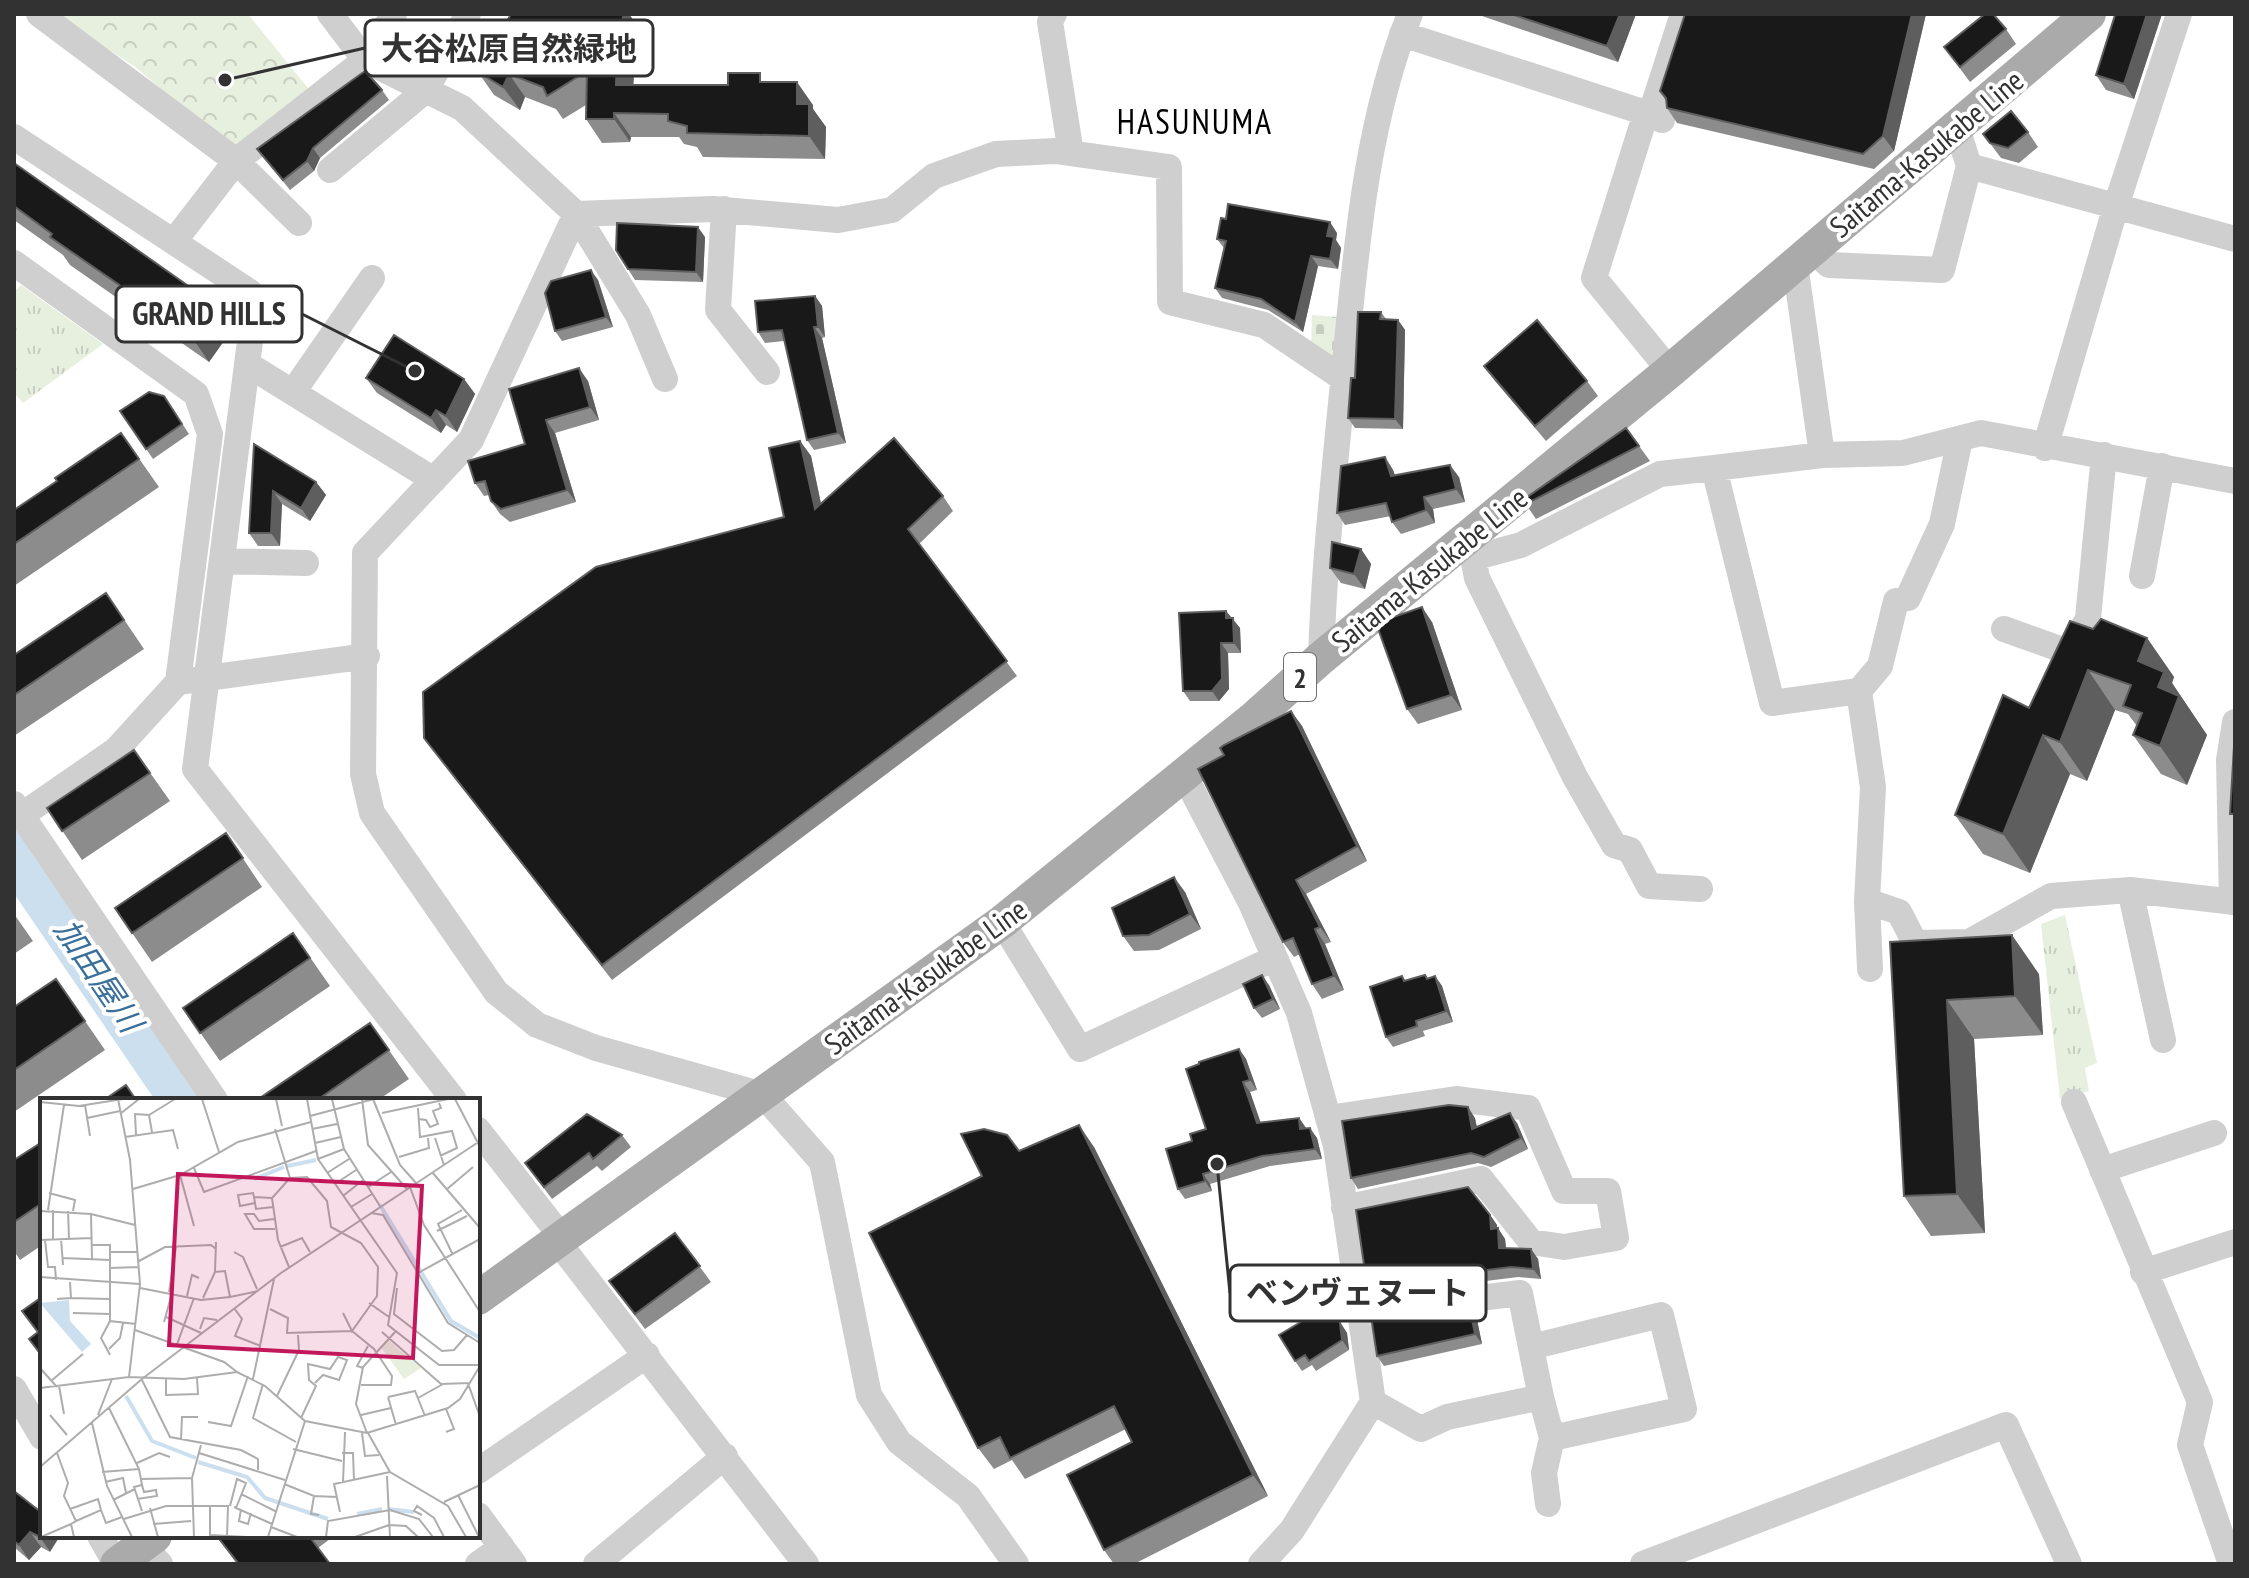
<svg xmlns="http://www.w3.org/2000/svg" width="2249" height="1578" font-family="'PT Sans Narrow','Noto Sans JP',sans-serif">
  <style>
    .forest { fill: url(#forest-crowns) }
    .cemetery { fill: url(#cemetery-stones) }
    .park { fill: url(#park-tufts) }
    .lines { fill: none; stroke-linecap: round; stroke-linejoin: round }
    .river { stroke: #cbdfef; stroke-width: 48 }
    .minor { stroke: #cfcfcf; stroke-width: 26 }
    .major { stroke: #aaa; stroke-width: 34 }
    .wall { fill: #8c8c8c }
    .shaded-wall { fill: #5e5e5e }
    .building { fill: #191919; stroke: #5e5e5e; stroke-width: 2 }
    .labels { text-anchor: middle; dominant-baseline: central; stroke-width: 8; stroke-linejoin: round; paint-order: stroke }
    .shield { fill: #fff; stroke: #707070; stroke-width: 2 }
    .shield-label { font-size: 28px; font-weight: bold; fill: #323232 }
    .street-label { font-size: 30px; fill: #323232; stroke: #fff }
    .water-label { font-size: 32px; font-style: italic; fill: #396f9a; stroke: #fff }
    .quarter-label { font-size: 34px; letter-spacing: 2px; fill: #000; stroke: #fff }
    .inset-river { fill: none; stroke: #cbdfef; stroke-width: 4 }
    .inset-road { fill: none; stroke: #adadad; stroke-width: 2 }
    .view { fill: #c2185b; fill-opacity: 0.15; stroke: #c2185b; stroke-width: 4 }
    .inset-edge { fill: none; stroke: #323232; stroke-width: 4 }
    .leader { fill: none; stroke: #323232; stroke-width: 3 }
    .callout-dot { fill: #323232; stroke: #fff; stroke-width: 3 }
    .callout { fill: #fff; stroke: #323232; stroke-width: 3 }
    .callout-label { font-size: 32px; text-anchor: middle; font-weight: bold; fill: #323232 }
  </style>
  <defs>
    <pattern id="forest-crowns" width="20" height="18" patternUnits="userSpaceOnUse" patternTransform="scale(2)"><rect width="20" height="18" fill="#e7efdf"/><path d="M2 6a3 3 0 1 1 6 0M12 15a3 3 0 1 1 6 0" fill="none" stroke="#c7cdc0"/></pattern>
    <pattern id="cemetery-stones" width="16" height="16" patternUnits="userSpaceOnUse" patternTransform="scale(2)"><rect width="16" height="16" fill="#e7efdf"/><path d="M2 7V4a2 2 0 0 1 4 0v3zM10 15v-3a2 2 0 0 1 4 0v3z" fill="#c7cdc0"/></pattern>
    <pattern id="park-tufts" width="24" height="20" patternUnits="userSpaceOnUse" patternTransform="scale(2)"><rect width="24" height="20" fill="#e7efdf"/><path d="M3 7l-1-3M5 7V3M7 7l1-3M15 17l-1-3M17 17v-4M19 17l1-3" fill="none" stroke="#c7cdc0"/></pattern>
  </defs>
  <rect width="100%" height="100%" fill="#fff"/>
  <path class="forest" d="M53,14H248L312,93L237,153L134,66Z"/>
  <path class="cemetery" d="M1312,315L1337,317L1336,366L1311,347Z"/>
  <path class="park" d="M21,285L103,344L23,403L14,393V292Z
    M2065,915L2097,1063L2085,1068L2089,1091L2060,1099L2041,924Z"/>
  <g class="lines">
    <path class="river" d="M14,851L184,1100"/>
    <path class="minor" d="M39,14L236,161L299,223
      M330,14L365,60L462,108L576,214L713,209L838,220L892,210L934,176L996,154L1055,151L1169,167L1170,302L1264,325L1344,379
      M1054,14L1050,22L1071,153
      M1402,34L1646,113L1594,278L1670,371
      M1662,120L1651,113L1683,14
      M1957,128L1969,166L2235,239
      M14,137L250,292L253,318L195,769L454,1100
      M330,170L426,90L468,14
      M724,209L718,310L767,372
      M175,240L236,161L365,60L394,14
      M1812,250L1829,265L1942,270L1969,166
      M14,263L196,394L210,434L178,682L367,656
      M1795,264L1822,455
      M247,364L434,480
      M665,379L638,315L576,214L471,440L365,553L363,774L372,813L496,992L537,1025L596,1048L763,1095L822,1162L869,1395L899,1442L968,1496L1016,1564
      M293,392L372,278
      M2045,448L2116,206L2179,14
      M1714,468L1822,455L1903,453L1981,433L2235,481
      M1460,543L1473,558L1521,545L1660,474L1714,468L1772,703L1859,691L1873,787L1867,901L1870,969
      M1473,558L1477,578L1575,777L1614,845L1630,850L1649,886L1700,889
      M222,561L306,563
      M2142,576L2162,466
      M2004,629L2071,653L2088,618L2104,455
      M1321,658C1324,562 1335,468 1344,372C1356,253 1365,126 1410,14
      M1859,691L1880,666L1896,601L1908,598L1942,524L1960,439
      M1184,775L1251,903L1299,1013L1336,1146L1373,1402L1292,1530L1261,1564
      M14,804L215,1100
      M22,815L116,750L178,682
      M2130,890L2163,1040
      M1867,901L1899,912L1915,943L1969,942L2051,896L2130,890L2235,902
      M2232,902L2229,760L2235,722
      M1002,922L1080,1049L1275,958
      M2074,1102L2200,1402L2190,1445L2231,1564
      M1328,1118L1456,1099L1528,1108L1564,1191H1608L1616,1238L1564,1247L1531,1242L1481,1179L1344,1208
      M478,1130L553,1226L558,1242L806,1564
      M2102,1170L2214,1133
      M2143,1272L2235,1242
      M1358,1313L1520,1293L1541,1397L1447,1417L1421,1429L1373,1402
      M1531,1347L1661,1315L1684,1409L1552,1438
      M14,1389L42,1437
      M1541,1397L1552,1438L1544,1473L1548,1504
      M478,1471L647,1355
      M478,1515L514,1564
      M100,1536L116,1564
      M142,1545L160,1564
      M478,1564L502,1547
      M596,1564L725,1456
      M1643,1564L2006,1425L2069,1564"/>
    <path class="major" d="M478,1298L1002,922L1254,718L1321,658L1670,371L2089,14
      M117,1564L155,1536"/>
  </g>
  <path class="wall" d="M511,14H629L642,33L635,58L633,85H728L766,82L813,105V109L826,127L825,159L703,157L697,147L684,144L679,137H631L630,142L602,143L586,119V105L563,119L556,109L525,97L520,110L494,95L478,72Z
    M1476,14H1636L1618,62Z
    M1685,14H1926L1894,151L1874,169L1677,123L1667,108L1666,101L1660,91Z
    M2118,14H2162L2134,99L2106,90L2096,75Z
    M2006,29L2016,44L1970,82L1944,47Z
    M382,90L389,100L320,158L314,171L290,190L257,149Z
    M2028,132L2038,147L2019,163L2001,158L1983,134Z
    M14,163L231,331L209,362L70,265L63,255L14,220Z
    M1337,233L1336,240L1341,248L1338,269L1318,266L1303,332L1268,310L1222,298L1215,288L1224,248L1217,239Z
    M705,237L703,282L635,280L628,269Z
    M598,280L613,327L562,341L555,331Z
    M815,296L822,306L825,337L822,338L846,443L814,450L807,440L784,341L765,343L758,332Z
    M1381,312L1386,319L1398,320L1405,330L1403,429L1355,428L1348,418L1355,378Z
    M1484,366L1587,381L1598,396L1546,441L1495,381Z
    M366,378L464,379L475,394L457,432L446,425L441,433L377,393Z
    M588,381L599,420L555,433L576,502L510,522L500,514L491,501L489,495L484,496L475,483L525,444L509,389Z
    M164,396L189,434L153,459L120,411Z
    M1626,428L1650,461L1536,519L1523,500Z
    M121,433L159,487L14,586V510L57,481Z
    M800,441L811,456L821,503L943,496L953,511L919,544L1017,676L612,980L424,738L784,517Z
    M254,444L316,482L326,495L310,521L282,504L280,546H258L249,533Z
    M1385,457L1393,470L1395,476L1459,477L1465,502L1433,509L1435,523L1401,534L1392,522L1391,516L1345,525L1337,513Z
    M1361,549L1371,564L1365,589L1341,583L1330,568Z
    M106,593L144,649L14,736V655Z
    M1226,611L1240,628L1241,653H1228L1229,689L1219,701H1190L1183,691Z
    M1432,622L1462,710L1418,724L1407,709Z
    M2093,629L2147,638L2174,677L2172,683L2207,735L2187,785L2161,774L2133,735L2137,726L2128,714L2115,710L2087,781L2070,774L2030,873L1983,854L1955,815L2029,708Z
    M1291,711L1302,726L1367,861L1306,894L1331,942L1325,944L1344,990L1322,999L1312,984L1300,954L1294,957L1283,942L1224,755Z
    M134,750L170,801L82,860L47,808Z
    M226,833L262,887L152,962L115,908Z
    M1185,892L1201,929L1159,950L1134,951L1123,936Z
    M14,914L33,941L14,954Z
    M293,933L330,986L220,1061L183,1008Z
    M1890,942L2039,974L2043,1035L1974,1039L1985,1233L1931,1236L1904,1196Z
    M1425,975L1428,978L1435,976L1442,986L1453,1022L1423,1031L1425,1036L1393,1047L1386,1037L1402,976L1406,981Z
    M56,979L105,1050L14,1112V1007Z
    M1269,985L1280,1009L1262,1018L1254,1008Z
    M370,1023L409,1079L378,1100H257Z
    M1239,1049L1246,1059L1257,1090L1250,1092L1261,1123L1299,1118L1306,1128L1317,1138L1322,1159L1270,1166L1210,1184L1212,1191L1185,1199L1178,1189L1192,1141L1206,1129L1199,1064Z
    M1475,1118L1477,1127L1517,1123L1528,1149L1491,1167L1478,1163L1358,1189L1351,1178Z
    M622,1135L631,1147L602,1171L597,1166L552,1199L525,1163Z
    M42,1142V1245L20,1260L14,1251V1160Z
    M1094,1147L1268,1496L1134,1564H1114L1104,1550L1132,1442L1126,1429L1025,1479L1012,1460L994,1469L978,1448L982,1176L1019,1151Z
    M1490,1215L1497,1225V1228L1505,1239L1506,1248L1531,1249L1538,1259L1541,1279L1518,1277L1374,1295L1367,1285Z
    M675,1233L711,1282L645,1329L609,1281Z
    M1469,1304L1476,1315L1482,1344L1384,1366L1377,1356Z
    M1329,1305L1347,1333L1349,1350L1316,1371L1312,1365L1302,1371L1295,1361Z
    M14,1491L50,1552L41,1547L29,1560L14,1547Z
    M216,1536H334L318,1548L330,1564H237Z"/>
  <path class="shaded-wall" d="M624,14H629L642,33L635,58L632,108L616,85L618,34Z
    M1620,14H1636L1618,62L1607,46Z
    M1912,14H1926L1894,151L1883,136Z
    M2147,14H2162L2134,99L2124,84Z
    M509,74L525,97L520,110L503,87Z
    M797,82L813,105V109L826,127L825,159L809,136L797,104Z
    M614,113L631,137L630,142L614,119Z
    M313,148L320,158L314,171L307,161Z
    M1330,222L1337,233L1336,240L1341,248L1338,269L1330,259L1327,236Z
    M698,227L705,237L703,282L696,272Z
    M1311,256L1318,266L1303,332L1295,322Z
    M591,270L598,280L613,327L606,317Z
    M815,296L822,306L825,337L818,327Z
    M211,302L231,331L209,362L189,333Z
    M1398,320L1405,330L1403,429L1395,419Z
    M814,327L822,338L846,443L838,433Z
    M579,368L588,381L599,420L590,407Z
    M464,379L475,394L457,432L446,416Z
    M436,410L446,425L441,433L431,418Z
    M546,420L555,433L576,502L567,490Z
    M800,441L811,456L825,524L815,509Z
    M1385,457L1393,470L1400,489L1391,476Z
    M1450,465L1459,477L1465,502L1456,489Z
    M316,482L326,495L310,521L301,508Z
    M273,491L282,504L280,546L271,533Z
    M1424,497L1433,509L1435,523L1426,510Z
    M1361,549L1371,564L1365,589L1354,574Z
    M1422,607L1432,622L1462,710L1451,695Z
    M1226,611L1240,628L1241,653L1234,643L1226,618Z
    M2147,638L2174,677L2172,683L2207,735L2187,785L2160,746L2138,661Z
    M1221,643L1228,653L1229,689L1219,701L1212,691Z
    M2088,670L2115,710L2087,781L2060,742Z
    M1291,711L1302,726L1367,861L1357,846Z
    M2043,735L2070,774L2030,873L2003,834Z
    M1174,877L1185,892L1201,929L1190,914Z
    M1296,880L1306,894L1331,942L1320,927Z
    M1315,929L1325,944L1344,990L1334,976Z
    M2012,935L2039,974L2043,1035L2015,996Z
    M1262,975L1269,985L1280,1009L1273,999Z
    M1435,976L1442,986L1453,1022L1446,1011Z
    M1947,1000L1974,1039L1985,1233L1957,1194Z
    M1239,1049L1246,1059L1257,1090L1250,1080Z
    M1243,1082L1250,1092L1264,1133L1257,1123Z
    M1468,1107L1475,1118L1479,1140L1472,1129Z
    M1510,1113L1517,1123L1528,1149L1521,1138Z
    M1299,1118L1306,1128L1300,1129Z
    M1079,1125L1094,1147L1268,1496L1253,1475Z
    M1310,1128L1317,1138L1322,1159L1315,1149Z
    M1203,1174L1210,1184L1212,1191L1205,1181Z
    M1490,1215L1497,1225L1498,1239L1491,1229Z
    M1498,1228L1505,1239L1507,1258L1499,1248Z
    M1531,1249L1538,1259L1541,1279L1533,1269Z
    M1469,1304L1476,1315L1482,1344L1475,1334Z
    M1329,1305L1347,1333L1349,1350L1342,1340Z
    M30,1532L41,1547L29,1560L19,1545Z
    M42,1533V1536H60L50,1552L40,1537Z"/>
  <path class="building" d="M511,14H624L618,34L616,85H728V73H760V82H797V104H809V136L687,133V126L668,121V114L614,113V119H586L587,71L547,96L543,87L509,74L503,87L478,72Z
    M1511,14H1620L1607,46Z
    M1685,14H1912L1883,136L1863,154L1667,108L1666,98L1660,91Z
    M1985,14H1993L2006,29L1960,67L1944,47Z
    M2118,14H2147L2124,84L2096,75L2115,15Z
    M365,71L382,90L313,148L307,161L283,180L257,149Z
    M2011,111L2028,132L2008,148L1990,143L1983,134Z
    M14,163L211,302L189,333L50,237L52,234L14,206Z
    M1228,204L1330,222L1327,236L1334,237L1330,259L1311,256L1295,322L1261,299L1215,288L1226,241L1217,239L1221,218L1226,219Z
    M617,223L698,227L696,272L628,269L616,250Z
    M591,270L606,317L555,331L545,293L551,281Z
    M815,296L818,327H814L838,433L807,440L782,330L758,332L755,301Z
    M1358,312H1381L1380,319L1398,320L1395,419L1348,418L1351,378H1355Z
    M1537,320L1587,381L1535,426L1484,366Z
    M394,335L464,379L446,416L436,410L431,418L366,378Z
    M579,368L590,407L546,420L567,490L501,509L491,501L485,481L475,483L468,461L525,444L509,389Z
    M149,392L164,396L182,424L146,449L120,411Z
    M1626,428L1639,446L1526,504L1523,500Z
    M121,433L139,459L14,544V510L57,481L55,478Z
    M894,438L943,496L908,529L1007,661L602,965L424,738L423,692L596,567L784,517L769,448L800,441L815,509Z
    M254,444L316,482L301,508L273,491L271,533H249Z
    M1385,457L1391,476L1450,465L1456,489L1424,497L1426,510L1392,522L1386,503L1337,513L1341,466Z
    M1332,542L1361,549L1354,574L1330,568Z
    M106,593L124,620L14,695V655Z
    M1422,607L1451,695L1407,709L1376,623Z
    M1226,611V618H1233L1234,643H1221L1222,679L1212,691H1183L1179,613Z
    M2101,619L2147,638L2138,661L2164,672L2158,687L2179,696L2160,746L2133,735L2142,713L2123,706L2131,685L2088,670L2060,742L2043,735L2003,834L1955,815L2003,695L2029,708L2070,621L2093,629Z
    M1291,711L1357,846L1296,880L1320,927L1315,929L1334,976L1312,984L1293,938L1283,942L1198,769L1224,755L1220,748L1224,745Z
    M2235,729V814H2230Z
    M134,750L150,773L62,831L47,808Z
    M226,833L243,858L132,933L115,908Z
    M1174,877L1190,914L1149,935L1123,936L1112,908Z
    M293,933L310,958L200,1033L183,1008Z
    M2012,935L2015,996L1947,1000L1957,1194L1904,1196L1890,942Z
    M1262,975L1273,999L1254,1008L1243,984Z
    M1425,975L1427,979L1435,976L1446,1011L1416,1021L1417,1026L1386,1037L1370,987L1402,976L1404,981Z
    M56,979L85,1021L14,1070V1007Z
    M370,1023L389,1050L317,1100H257Z
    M1239,1049L1250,1080L1243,1082L1257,1123L1299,1118L1300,1129L1310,1128L1315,1149L1262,1156L1203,1174L1205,1181L1178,1189L1166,1149L1192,1141L1190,1134L1206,1129L1186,1069L1199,1064V1062Z
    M126,1085L136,1100H104Z
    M1449,1105L1468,1107L1472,1129L1510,1113L1521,1138L1484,1157L1471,1153L1351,1178L1342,1121Z
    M587,1114L622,1135L593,1159L589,1153L544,1187L525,1163Z
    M1079,1125L1253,1475L1104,1550L1067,1475L1132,1442L1114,1406L1010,1458L1000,1437L978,1448L869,1233L982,1176L961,1134L984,1129L1007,1135L1019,1151Z
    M42,1142V1203L14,1222V1160Z
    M1468,1187L1490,1215L1491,1229L1498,1228L1499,1248L1531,1249L1533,1269L1511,1267L1367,1285L1356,1210Z
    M675,1233L700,1266L635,1314L609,1281Z
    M42,1297V1329L38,1332L22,1311Z
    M1469,1304L1475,1334L1377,1356L1371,1316Z
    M1329,1305L1340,1323L1342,1340L1309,1361L1305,1355L1295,1361L1279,1335Z
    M42,1329V1356L29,1339Z
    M14,1491L42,1513V1533L40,1537L30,1532L19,1545L14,1541Z
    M217,1536H309L330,1564H239Z"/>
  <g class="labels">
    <rect class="shield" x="1284" y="653" width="32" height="48" rx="6"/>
    <g class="shield-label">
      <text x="1300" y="677">2</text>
    </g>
    <g class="street-label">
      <text transform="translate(1926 153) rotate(-40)">Saitama-Kasukabe Line</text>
      <text transform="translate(1429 569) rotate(-39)">Saitama-Kasukabe Line</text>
      <text transform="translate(925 976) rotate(-36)">Saitama-Kasukabe Line</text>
    </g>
    <g class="water-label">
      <text transform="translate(99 975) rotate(56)">加田屋川</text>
    </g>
    <g class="quarter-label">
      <text x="1195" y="121">HASUNUMA</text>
    </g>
  </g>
  <g transform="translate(40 1098)">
    <rect width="440" height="440" fill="#fff"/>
    <path d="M349,242L359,252L381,270L364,281L340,248Z" fill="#e7efdf"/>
    <path d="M29,202L30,223L51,246L42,254L0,205Z" fill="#cbdfef"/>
    <path class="inset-river" d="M247,68L276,62M214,81L244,69M340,107L411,223L440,240M86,298L112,343L156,360M158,364L207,379L225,400L288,421M348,411L374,414M317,416L342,411"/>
    <path class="inset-road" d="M78,1L90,62L100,186L89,279M162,1L179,54M236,1L242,28M267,1L278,61L357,175L348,227L399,267H440M292,1L304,51L340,108M322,1L328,47L367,91M333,1L360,67L376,85M415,1L440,49M0,4L39,8L83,1M45,7L50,38M378,10L380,39L412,33L417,50L400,58M342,15L408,1M80,16L99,1M109,17L135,1M270,18L334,1M47,20L80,13M378,21L386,22L390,29L398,26L393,13L401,10L399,5M235,31L250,80M272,31L297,26M96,37L95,16L109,17L112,34M85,39L133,32L138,51M395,40L404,67M275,45L301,39M359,59L389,50L388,40M278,61L304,51M154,70L164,94L276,53M392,74L440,130M287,75L309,61M140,77L154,128M295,86L316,72M328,89L351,74M370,89L384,127L440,214M93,91L140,77L198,44L271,24M406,92L433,69M9,95L35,102L33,113M303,98L323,82M214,99L213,95L198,97L200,108L215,105M232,100L214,99L216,111L233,109M311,109L332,96M8,112L24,7M0,113L51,116L95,127M28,113L29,141M331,115L343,117L408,225L440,245M51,116L52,161M234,121L219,123L214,116H205L214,131H235M397,133L427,118M13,141V112M21,141L23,167M0,142L52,140M5,142L8,169H15L16,182M176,144L175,174L185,173L190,199L218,193M52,147H70V223L96,226M240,149L262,140L270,154M70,154H98M194,154L203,159L217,191M413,157L398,126L422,112M23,160L70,162M99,163L125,149L171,147L176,151M249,169L238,142L232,100L250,80L267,79L287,103L291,129L321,145L338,169L337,198L312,233L303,215M70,170L99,169M378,175L440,141M0,179L100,186M100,190L161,202L190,199M357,190L354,216L402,253L414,252L427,237M129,194L136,149M147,198L152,177L159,180M31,200L69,201M163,200L175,174M17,201L31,200L30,184M329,205L349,219M194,210L202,221L195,238L221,248M230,211L248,220L247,235L312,233L334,251L352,278L351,287H321M33,215L70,216M126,219L161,235M70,223L61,240L70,257M124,224L132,195M160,231L164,220L177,222M95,232L184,264L197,274M342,234L401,286L430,285M136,249L154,200M69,251L80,240L83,225M0,270L17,289M323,270L317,268L328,248M126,281V297L158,296L157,280M213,281L234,181M102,282L130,339L201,352L218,361V372M11,283L43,256M223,286L213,320L256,344M19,288L24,316M429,288L440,319M0,290L89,279L144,281L197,274L225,288L265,323L327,335L408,310L420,301L440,268M237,298L259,252L258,237M348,299L375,293L385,318M348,299L356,327M378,300L403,286M69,310L99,371L102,387L94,389L102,413M10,317L27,337M58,317L72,281M321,317L351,310M261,320L276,288L269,282L268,266L290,271L298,259L307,262L299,282L283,277L275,285M168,324L191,328L208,278M52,325L67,388L92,439M406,334L414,331L406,311M322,335L325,358L339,357M327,335L316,306L323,269L356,233M328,335L350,374L408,408L426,439M141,342L142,319H158M253,351L302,363M17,355L28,385L24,398L36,423L31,426L34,439M159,355L245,382M302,355H313L314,382M97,365L119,355L130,359M0,369L102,281L241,175L440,43M62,374L99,371M347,378L350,439M101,381L152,380M65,384L83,380L86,395M303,384L305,334M244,386L274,398L297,399M201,396L237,414M418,397L439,439M274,398L271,416L279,417M97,401L117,398L116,392L104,394L102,387M73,402L95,391M404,404L440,387M170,408V438M190,408L197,381L206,385L196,410M194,409L232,426M110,410L118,439M30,411L58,401L61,412M201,411L199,423L208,426L211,415M300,414L294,386L350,374M382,417L374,413L377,408L394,420L404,439M84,421L126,408H188L187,439M36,423L61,412L66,425L82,419M113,426L151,423M231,429L257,439M170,437L207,439M1,439L31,426M154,439L152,380L161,347M228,439L265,323M286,439L288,423L350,412L379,421L393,439M315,439L349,427L366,428L378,439"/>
    <path class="view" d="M138,76L382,88L373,260L129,247Z"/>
    <rect width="440" height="440" class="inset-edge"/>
  </g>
  <path class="leader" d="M225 80L365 48M415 371L302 314M1217 1164L1230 1293"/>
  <g class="callout-dot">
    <circle cx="225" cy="80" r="8"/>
    <circle cx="415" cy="371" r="8"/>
    <circle cx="1217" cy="1164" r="8"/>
  </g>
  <g class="callout">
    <rect x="365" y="20" width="288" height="56" rx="8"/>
    <rect x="116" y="286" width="186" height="56" rx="8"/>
    <rect x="1230" y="1265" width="256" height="56" rx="8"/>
  </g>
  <g class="callout-label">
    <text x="509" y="60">大谷松原自然緑地</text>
    <text x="209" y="325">GRAND HILLS</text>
    <text x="1358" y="1304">ベンヴェヌート</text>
  </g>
  <rect width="2249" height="1578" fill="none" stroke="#323232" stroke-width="32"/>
</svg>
